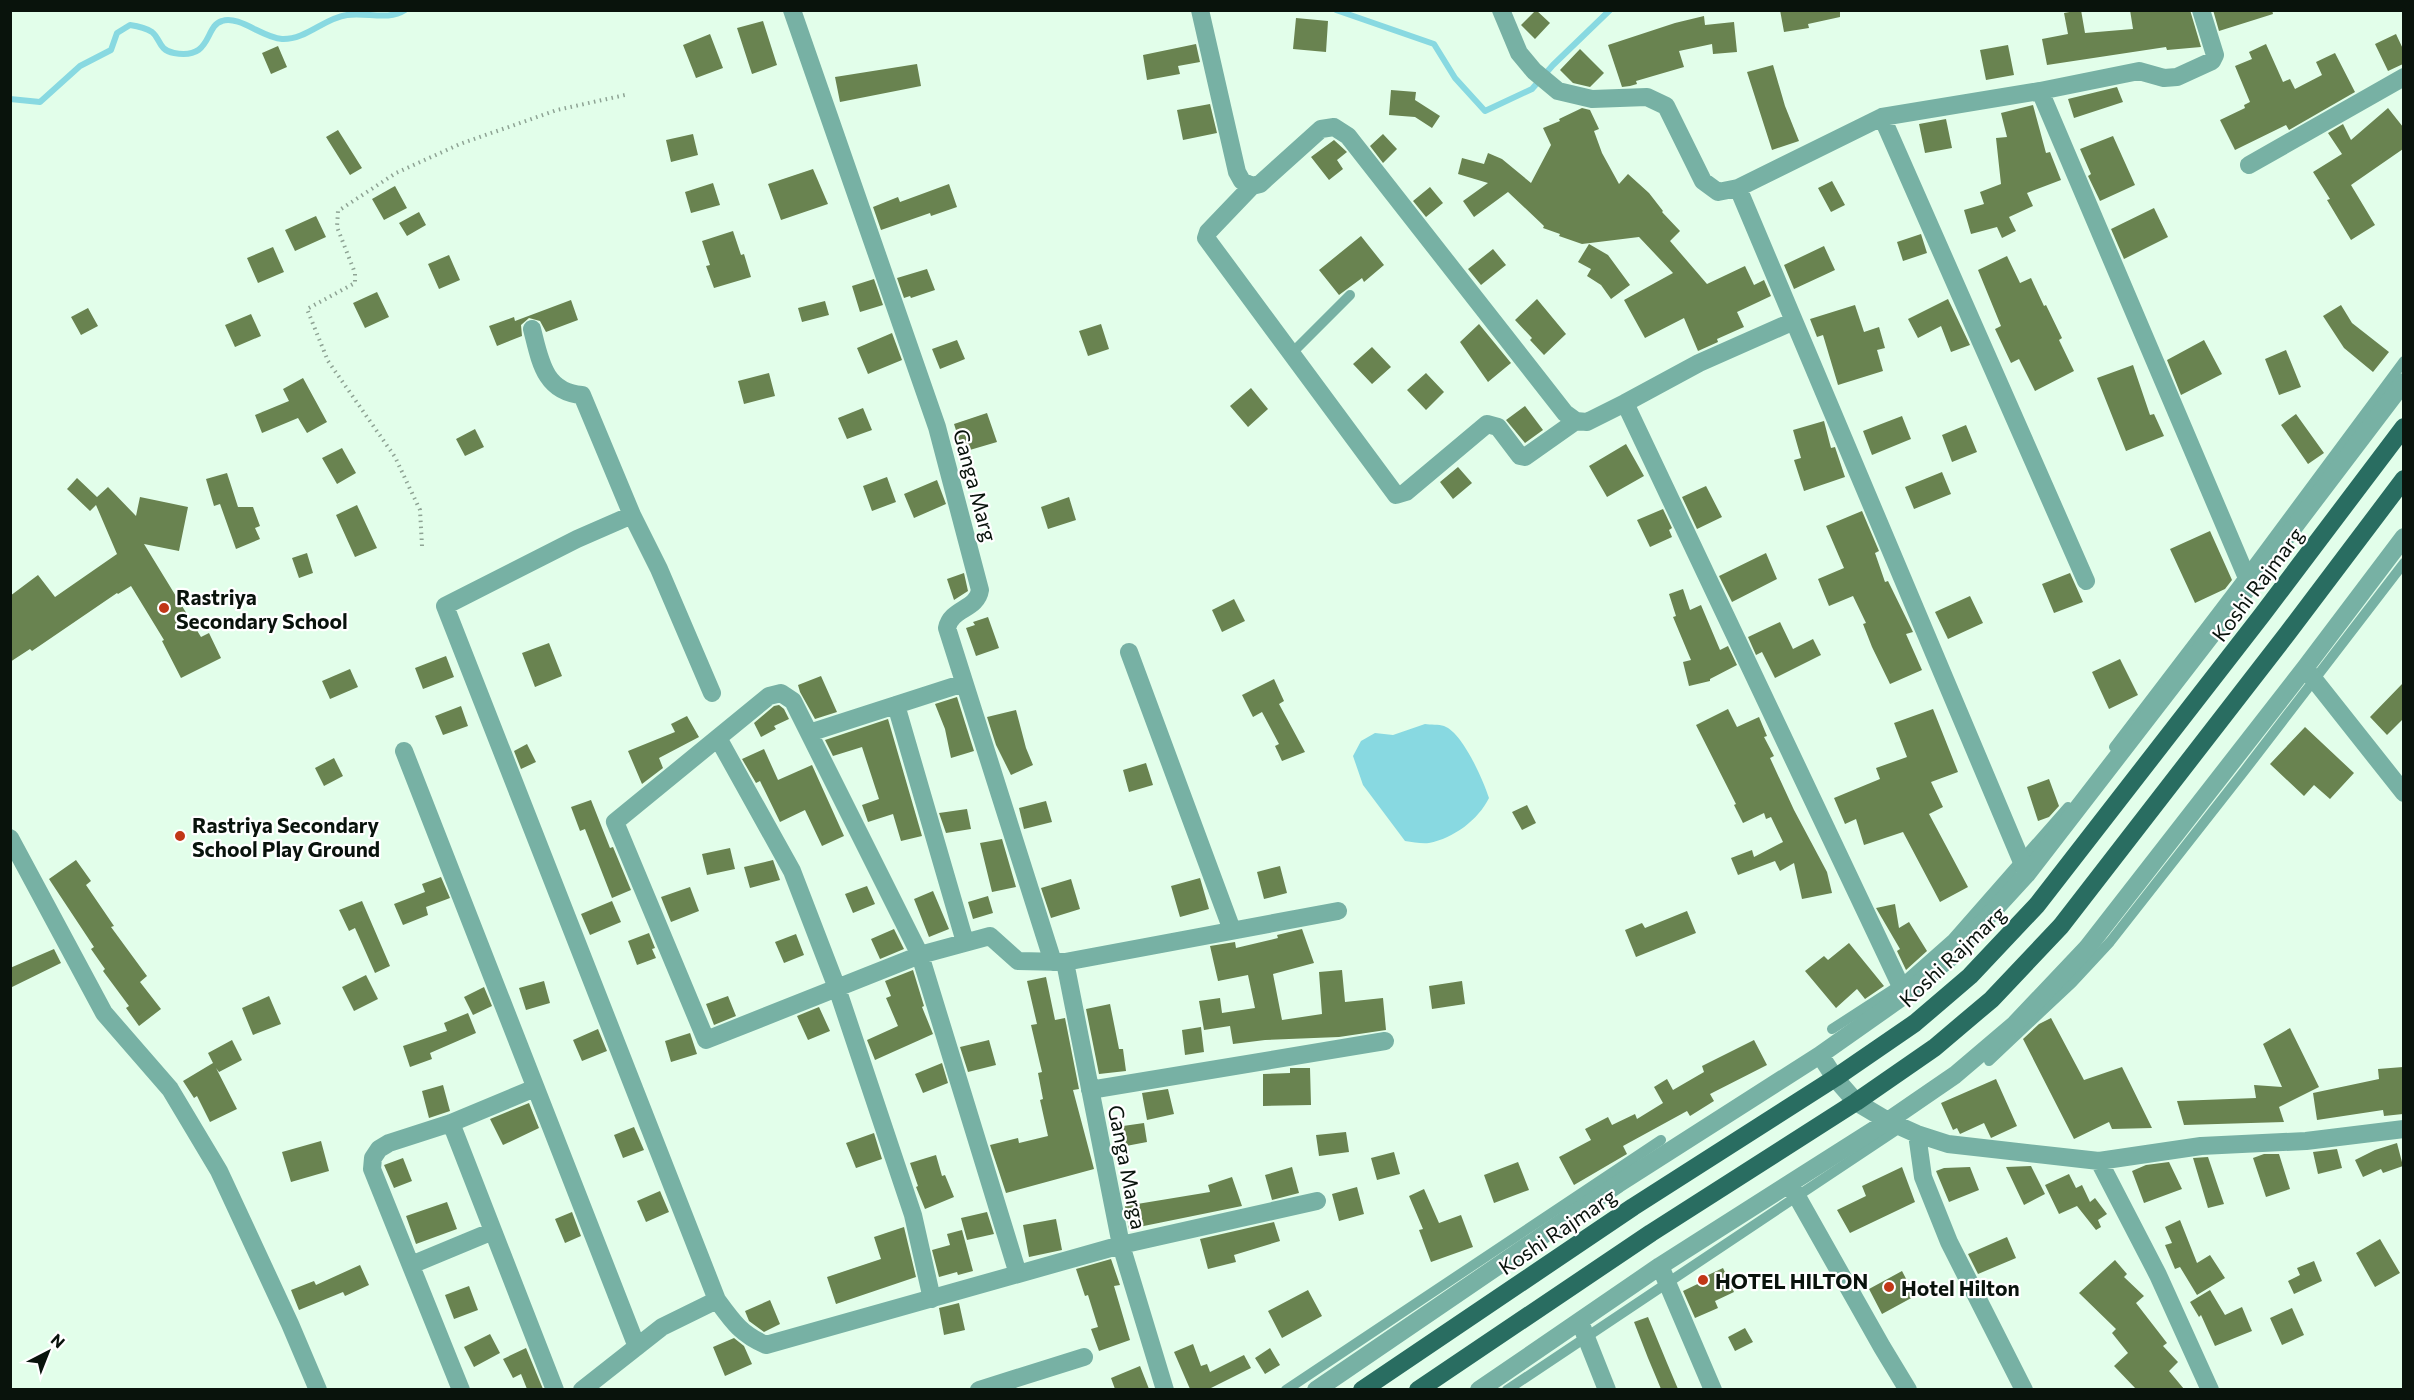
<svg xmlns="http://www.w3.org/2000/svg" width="2414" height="1400" font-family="Commissioner,sans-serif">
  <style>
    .water { fill: #88d9e1 }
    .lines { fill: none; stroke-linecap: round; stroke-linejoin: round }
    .stream { stroke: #88d9e1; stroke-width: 6 }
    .building { fill: #698350 }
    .path { stroke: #8ea394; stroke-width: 4; stroke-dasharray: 1.5 4.5; stroke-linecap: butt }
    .service { stroke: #77b1a4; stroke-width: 10 }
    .minor { stroke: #77b1a4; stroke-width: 18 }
    .primary { stroke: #296d61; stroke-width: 18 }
    .poi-dot { fill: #c13717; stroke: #fff; stroke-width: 2 }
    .labels { text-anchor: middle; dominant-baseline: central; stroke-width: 4.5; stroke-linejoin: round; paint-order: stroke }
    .street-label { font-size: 21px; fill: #09130c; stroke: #fff }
    .poi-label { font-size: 21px; font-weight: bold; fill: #09130c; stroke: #fff; text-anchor: start }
  </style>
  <rect width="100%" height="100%" fill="#e2feea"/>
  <path class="water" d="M1425,724C1430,725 1439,724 1444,726C1463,733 1483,780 1489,798C1478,820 1454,838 1429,843C1422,844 1413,842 1405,841L1363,785L1353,756L1361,741L1375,733L1393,735Z"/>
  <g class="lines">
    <path class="stream" d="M1336,10L1434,44L1455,78L1485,111L1532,89L1553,65L1610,10
      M10,99L40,102L80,66L111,50L117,33L130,25C137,26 146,28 152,32C161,39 158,50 174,53C213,60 204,26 222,21C239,15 263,38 282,39C306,40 324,18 347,15C367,12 388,21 405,10"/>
  </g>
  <path class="building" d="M1536,10L1550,23L1535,39L1521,25Z
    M1780,10H1840V17L1808,24L1809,28L1784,32Z
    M2081,10L2085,33L2133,29L2130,10H2190L2201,47L2167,50L2166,47L2047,65L2042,39L2068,34L2064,13Z
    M2213,10H2272L2273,14L2219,31Z
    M1704,16L1705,25L1734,22L1737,52L1713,54L1712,44L1679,51L1684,67L1636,81L1637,84L1630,86L1622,87L1608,45L1675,23Z
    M1296,18L1328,21L1326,52L1293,49Z
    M763,21L777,65L752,74L737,28Z
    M710,34L723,68L696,78L683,45Z
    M2396,34L2403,49V64L2388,71L2375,44Z
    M1196,44L1200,62L1178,66L1180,74L1147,80L1143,55Z
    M2266,44L2283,82L2290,79L2295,89L2322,75L2316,62L2335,53L2355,92L2289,130L2286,125L2235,150L2220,120L2245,108L2244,105L2250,102L2235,66L2252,59L2249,52Z
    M2008,45L2014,75L1986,80L1980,50Z
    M278,46L287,67L271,74L262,53Z
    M1580,49L1604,73L1590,87L1573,83L1560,70Z
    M917,64L921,86L840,102L835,77Z
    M1773,65L1785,106L1799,141L1772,150L1747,72Z
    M2117,87L2123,102L2074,118L2068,99Z
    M1391,90L1416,92L1415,100L1440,116L1432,128L1415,117L1389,115Z
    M1210,104L1217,133L1183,140L1177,110Z
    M2033,105L2046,153L2050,152L2061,180L2027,193L2033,206L2009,217L2016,231L2002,238L1997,227L1971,234L1964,210L1984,204L1980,192L2001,184L1996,138L2007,137L2001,113Z
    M1582,108L1590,110L1599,129L1594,131L1602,153L1619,184L1628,174L1649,193L1663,211L1662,212L1680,231L1670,241L1707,284L1745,266L1754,285L1764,280L1771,296L1737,312L1744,327L1717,339L1718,342L1698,351L1684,318L1645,338L1624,300L1673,273L1639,237L1582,244L1559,236L1560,234L1543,228L1544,226L1508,192L1474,217L1463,201L1488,183L1458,174L1462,158L1484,164L1488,153L1502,159L1531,183L1551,145L1543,128L1560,121L1559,119Z
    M2388,108L2403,127V149L2351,185L2375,225L2351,240L2327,200L2330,199L2313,172L2342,154L2328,133L2343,124L2351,140Z
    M1946,119L1952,148L1925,153L1919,124Z
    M338,130L362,168L350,175L326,137Z
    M693,134L698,155L671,162L666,140Z
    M1383,134L1397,149L1383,163L1370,146Z
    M2113,136L2135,185L2100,201L2088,176L2091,174L2080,149Z
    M1334,140L1347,152L1337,160L1343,169L1329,180L1311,157Z
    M813,169L828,204L781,220L768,184Z
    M1832,181L1845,205L1831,212L1818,188Z
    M713,183L720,205L691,213L685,192Z
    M949,184L957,207L931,216L930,213L881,230L873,207L898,197L900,202Z
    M395,186L407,208L384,220L372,199Z
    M1430,187L1443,203L1426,217L1413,201Z
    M2154,208L2168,237L2124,259L2111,229Z
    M419,212L426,225L407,236L399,223Z
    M316,216L326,237L295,251L285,230Z
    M733,231L741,255L744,254L751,277L714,288L706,266L710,265L702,241Z
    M1921,234L1927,253L1903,261L1897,242Z
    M1361,236L1384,265L1364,282L1362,278L1339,295L1319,270Z
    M1589,244L1608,255L1630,285L1611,299L1601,285L1587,276L1591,269L1578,262Z
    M1824,246L1835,270L1794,289L1784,265Z
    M273,247L284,272L258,283L247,258Z
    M1493,249L1506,265L1481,285L1468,269Z
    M449,255L460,280L439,289L428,264Z
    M2007,256L2020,283L2031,278L2044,306L2046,305L2062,338L2059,340L2074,371L2035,391L2019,359L2011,363L1995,329L2001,326L1978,270Z
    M927,269L935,290L911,298L910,296L904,298L897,278Z
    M874,279L883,305L860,312L852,286Z
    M377,292L389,317L365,328L353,303Z
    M1537,299L1566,334L1544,355L1530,340L1532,338L1515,320Z
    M1948,299L1970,345L1951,352L1941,326L1918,338L1908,319Z
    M571,300L578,320L546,332L540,321L529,318L521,325L522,336L497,346L489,326L514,317L515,321Z
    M825,301L829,315L802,322L798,308Z
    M1855,305L1864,332L1879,327L1885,348L1877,350L1883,371L1838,385L1823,335L1817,337L1810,319Z
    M2341,305L2352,323L2389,352L2373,372L2344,348L2323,316Z
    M88,308L98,326L81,335L71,317Z
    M251,314L261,336L235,347L225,325Z
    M1101,324L1109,349L1088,356L1079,331Z
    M1479,324L1511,363L1488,382L1460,342Z
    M892,333L902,360L868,374L857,348Z
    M957,340L965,359L940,369L932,349Z
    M2204,340L2222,374L2181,395L2167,360Z
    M1372,347L1391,367L1372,384L1353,364Z
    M2286,350L2301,387L2279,395L2265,359Z
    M2133,365L2150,415L2154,414L2164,436L2126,451L2097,378Z
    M769,373L775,396L744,404L738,381Z
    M1426,373L1444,392L1426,410L1407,390Z
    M303,378L327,422L307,433L298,418L262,433L255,415L289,401L283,389Z
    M1251,388L1268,409L1248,427L1230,406Z
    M1525,406L1543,430L1525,443L1506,420Z
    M863,408L872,430L847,439L838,418Z
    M987,413L997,442L963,452L954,424Z
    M2296,414L2324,453L2308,464L2281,425Z
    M1902,416L1911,439L1872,455L1863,431Z
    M1824,421L1831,448L1835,447L1845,477L1804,491L1794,460L1801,458L1793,430Z
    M1966,425L1977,452L1952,462L1942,435Z
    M475,429L484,447L465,456L456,439Z
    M1626,444L1644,476L1607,497L1589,466Z
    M342,448L356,473L337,484L322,458Z
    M1458,467L1472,483L1453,499L1440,482Z
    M1942,472L1951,494L1914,509L1905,487Z
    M227,473L238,507H253L260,526L255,528L260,539L236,549L220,504L214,506L206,479Z
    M887,477L896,502L872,511L863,486Z
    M77,478L97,497L108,487L136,516L140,497L188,507L179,551L144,544L201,637L209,633L221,658L181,678L162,641L164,640L131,586L118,594L117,593L32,651L30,649L10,662V596L38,575L55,597L117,554L96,505L90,511L67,489Z
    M937,480L946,504L914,518L904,494Z
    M1706,486L1722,517L1697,529L1682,497Z
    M1069,497L1076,520L1048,529L1041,507Z
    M357,505L377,548L355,557L336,515Z
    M1663,509L1672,528L1669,530L1672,537L1650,547L1637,520Z
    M1862,511L1879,551L1875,553L1885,582L1888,581L1913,632L1906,634L1922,670L1890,684L1872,647L1863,624L1866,623L1853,596L1829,606L1818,579L1844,568L1826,526Z
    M2210,531L2232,580L2225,589L2195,603L2170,549Z
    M307,553L313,573L299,578L292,558Z
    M1766,553L1777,579L1732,602L1719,576Z
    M964,573L968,591L954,600L947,579Z
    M2070,573L2083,602L2054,613L2042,584Z
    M1683,589L1690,610L1701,605L1720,650L1728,646L1737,665L1710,679V681L1689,686L1683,662L1691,660L1673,617L1676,616L1669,594Z
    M1970,596L1983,623L1948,639L1935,612Z
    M1234,599L1245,621L1222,632L1212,610Z
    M988,617L999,648L976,656L966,628L975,625L973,622Z
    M1780,622L1793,649L1813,639L1821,655L1775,678L1762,652L1756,655L1748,637Z
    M549,643L562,676L535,687L522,653Z
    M446,656L454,677L423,689L415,668Z
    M2120,659L2138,695L2109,709L2092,672Z
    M350,669L358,687L330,699L322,681Z
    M821,676L837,712L815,719L800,692L798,685Z
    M1274,679L1284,701L1279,704L1305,752L1282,761L1275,746L1279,744L1262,712L1253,717L1242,695Z
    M2403,683V719L2387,735L2370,717Z
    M957,697L974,751L951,758L945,729L935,704Z
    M779,705L784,709L789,719L774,726L776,729L761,737L754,723L774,706Z
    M461,706L468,726L443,735L435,716Z
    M1728,709L1737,727L1759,717L1767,736L1764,737L1774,756L1770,758L1794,810L1827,872L1832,893L1802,899L1794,863L1780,871L1775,861L1738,875L1731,858L1752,850L1754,857L1783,842L1771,817L1766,819L1764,813L1743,823L1734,805L1736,804L1696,725Z
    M1933,709L1958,772L1931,782L1943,807L1929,814L1968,887L1940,902L1903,832L1864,845L1856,819L1845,824L1834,798L1880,779L1876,768L1907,757L1894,723Z
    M1016,710L1026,748L1033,765L1011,775L996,745L987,717Z
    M687,716L699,737L659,758L663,768L642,784L628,751L675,732L671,724Z
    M888,719L922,836L901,841L893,814L868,822L862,805L879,799L862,747L833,756L825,740Z
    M2305,727L2354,773L2330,799L2314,785L2304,796L2270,764Z
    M527,744L536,762L521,769L514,751Z
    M764,749L778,780L812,765L844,836L822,846L805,810L780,822L760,781L756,783L742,759Z
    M334,758L343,776L324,786L315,768Z
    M1146,763L1153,785L1129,792L1123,770Z
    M2049,779L2059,806L2049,817L2038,821L2027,787Z
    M591,800L610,848L613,847L631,890L612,898L585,829L580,831L571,807Z
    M1046,801L1052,822L1024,829L1019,808Z
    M1527,805L1536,823L1522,830L1512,812Z
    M967,809L971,829L946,833L939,813Z
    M1002,839L1016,887L992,892L980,843Z
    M730,848L735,869L707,875L702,854Z
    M76,860L91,881L86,885L114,926L111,927L147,976L140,982L161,1009L139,1026L126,1008L129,1006L103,971L105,969L91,949L94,947L49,879Z
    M773,860L780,880L750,888L744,867Z
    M1280,866L1287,893L1264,899L1257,872Z
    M441,877L450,898L426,907L428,915L403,925L394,904L425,892L422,884Z
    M1200,878L1209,909L1180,917L1171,886Z
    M1071,879L1080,909L1051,918L1041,888Z
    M867,886L875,904L853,913L845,894Z
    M690,887L699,911L671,922L661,897Z
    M933,891L949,929L929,937L914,899Z
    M988,896L993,913L973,919L968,902Z
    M362,901L390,966L375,973L355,928L349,931L339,910Z
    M612,901L621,922L590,935L581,914Z
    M1895,904L1899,928L1909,922L1927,951L1906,970L1897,951L1900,949L1876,908Z
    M1687,911L1696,933L1636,957L1625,930L1642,923L1645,928Z
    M894,929L904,949L880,959L871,939Z
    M1302,929L1314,963L1273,974L1282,1020L1322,1014L1319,972L1342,970L1345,1002L1383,998L1386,1030L1339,1037L1265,1040L1233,1044L1230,1026L1204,1030L1199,1001L1220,998L1222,1013L1255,1008L1248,975L1218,981L1210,946L1235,942L1236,948L1278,938L1277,935Z
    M649,933L655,948L652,949L656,958L637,965L628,941Z
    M796,934L804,955L784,963L775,942Z
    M1849,943L1884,986L1865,999L1857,989L1836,1008L1805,971L1824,956L1828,960Z
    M54,949L61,963L10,988V968Z
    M913,970L924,1006L922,1007L933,1034L875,1060L867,1040L898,1026L886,998L891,996L885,981Z
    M366,975L378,999L354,1011L342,987Z
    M1046,977L1055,1020L1065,1018L1079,1089L1073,1090L1094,1169L1006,1193L990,1145L1018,1138L1019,1143L1048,1136L1040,1100L1043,1099L1038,1073L1042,1072L1031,1025L1037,1024L1027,981Z
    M544,981L550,1003L526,1010L519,988Z
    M1462,981L1465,1004L1432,1009L1429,986Z
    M484,987L492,1006L473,1015L464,997Z
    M269,996L281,1024L253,1035L242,1008Z
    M728,996L736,1016L714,1025L706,1004Z
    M1110,1004L1119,1049H1123L1126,1071L1099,1074L1086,1009Z
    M819,1007L830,1031L808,1040L797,1016Z
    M468,1013L476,1033L430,1053L432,1059L410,1067L403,1046L447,1031L444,1023Z
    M2051,1018L2084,1080L2122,1067L2152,1128L2112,1129L2109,1122L2074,1139L2023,1039L2039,1024Z
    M1201,1027L1204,1052L1185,1055L1182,1030Z
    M2290,1028L2319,1087L2279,1107L2284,1122L2184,1125L2177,1101L2256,1098L2254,1085L2282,1087L2263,1044Z
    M598,1029L607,1051L582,1061L573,1040Z
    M690,1033L697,1054L671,1062L665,1041Z
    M232,1040L242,1060L219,1072L216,1068L237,1109L210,1122L197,1096L194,1098L183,1081L213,1063L208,1053Z
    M989,1040L996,1065L968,1072L960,1047Z
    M1754,1040L1767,1065L1710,1094L1714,1101L1690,1116L1687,1111L1623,1146L1627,1154L1574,1185L1559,1157L1591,1140L1585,1129L1608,1117L1612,1125L1635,1114L1637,1119L1663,1103L1654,1087L1667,1079L1673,1090L1704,1072L1702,1066Z
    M942,1063L948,1083L923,1093L915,1074Z
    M2403,1067V1114L2384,1116L2383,1110L2317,1120L2313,1093L2379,1079L2378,1069Z
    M1290,1068H1310L1311,1105L1263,1106V1074L1290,1073Z
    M1996,1079L2017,1126L1991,1138L1984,1123L1960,1134L1957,1128L1953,1130L1941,1103Z
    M443,1085L450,1111L429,1118L422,1091Z
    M1168,1089L1174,1114L1147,1120L1142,1093Z
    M529,1103L539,1128L503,1145L490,1119Z
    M1144,1123L1147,1142L1126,1146L1123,1126Z
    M634,1127L644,1150L623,1158L614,1135Z
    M1346,1132L1349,1152L1319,1156L1316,1135Z
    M874,1133L882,1159L856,1168L846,1143Z
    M321,1141L329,1171L291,1182L282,1152Z
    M2397,1143L2403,1166L2383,1173L2381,1169L2363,1177L2355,1160L2375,1150Z
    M2337,1149L2342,1168L2318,1174L2313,1152Z
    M1394,1152L1400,1174L1377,1180L1371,1158Z
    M2264,1154H2279L2290,1189L2266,1197L2253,1158Z
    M936,1155L942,1176L945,1175L954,1197L925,1209L916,1187L918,1186L910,1163Z
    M2208,1157L2224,1204L2208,1208L2193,1158Z
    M403,1158L412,1181L394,1188L384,1165Z
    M1518,1162L1529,1190L1494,1203L1484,1175Z
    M2169,1162L2182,1189L2144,1203L2132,1171L2146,1165Z
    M2031,1166L2045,1194L2024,1205L2006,1167Z
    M1292,1167L1299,1193L1272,1200L1265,1175Z
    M1902,1167L1915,1202L1850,1233L1837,1210L1866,1196L1862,1186Z
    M1970,1167L1979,1190L1949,1202L1936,1171L1944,1168Z
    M2069,1174L2076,1188L2082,1185L2090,1202L2095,1198L2107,1214L2098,1220L2101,1227L2096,1230L2077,1206L2059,1214L2045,1185Z
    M1232,1177L1242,1206L1129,1229L1125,1206L1210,1192L1208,1185Z
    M1357,1187L1364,1214L1339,1221L1332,1194Z
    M1424,1189L1439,1223L1461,1215L1473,1247L1431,1262L1419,1230L1423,1229L1409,1196Z
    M660,1191L669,1212L646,1222L637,1201Z
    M447,1202L457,1229L416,1244L406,1216Z
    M572,1212L581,1236L565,1243L555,1219Z
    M987,1212L994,1234L967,1240L961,1218Z
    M1056,1219L1062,1250L1029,1257L1023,1225Z
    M2180,1220L2197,1263L2210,1255L2225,1278L2197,1295L2180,1267L2175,1269L2165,1245L2172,1243L2165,1227Z
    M1274,1222L1280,1241L1234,1255L1236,1262L1208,1269L1200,1239Z
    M904,1227L916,1277L836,1304L827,1277L881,1259L874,1237Z
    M962,1230L973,1271L958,1275L957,1272L939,1277L932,1250L950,1245L947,1234Z
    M2007,1237L2016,1258L1978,1274L1968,1254Z
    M2380,1239L2400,1273L2375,1287L2356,1253Z
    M1111,1259L1120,1285L1114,1286L1130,1340L1099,1351L1091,1329L1098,1327L1088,1295L1085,1296L1076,1269Z
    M2115,1260L2127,1274L2124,1277L2144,1296L2136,1303L2167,1343L2163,1346L2178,1362L2169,1371L2184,1389H2136L2114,1366L2128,1353L2112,1333L2116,1329L2079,1293Z
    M2314,1261L2322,1281L2294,1294L2288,1281L2300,1275L2297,1268Z
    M360,1265L369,1285L345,1296L343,1292L299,1310L291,1290L314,1281L316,1285Z
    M1723,1268L1734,1292L1715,1301L1718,1308L1695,1318L1683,1291L1708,1279L1706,1276Z
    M1902,1271L1915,1296L1882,1314L1869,1289Z
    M469,1286L478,1310L454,1319L445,1295Z
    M1308,1290L1322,1316L1282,1338L1268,1311Z
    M2210,1290L2225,1315L2242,1307L2252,1331L2215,1346L2201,1315L2199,1317L2190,1302Z
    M770,1300L780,1324L764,1332L749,1321L745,1311Z
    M959,1303L965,1330L944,1335L939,1308Z
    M2292,1308L2304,1335L2282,1345L2270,1318Z
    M1648,1317L1667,1363L1678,1389H1661L1648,1358L1634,1322Z
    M1745,1328L1753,1342L1735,1351L1728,1337Z
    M490,1334L500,1353L474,1367L464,1347Z
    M734,1338L744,1346L752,1364L725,1376L713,1347Z
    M1193,1344L1201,1366L1207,1364L1210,1372L1244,1355L1251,1368L1209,1389H1190L1174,1352Z
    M526,1348L543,1389H527L521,1374L513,1378L503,1359Z
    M1270,1348L1280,1365L1265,1374L1255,1358Z
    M1140,1366L1149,1389H1115L1111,1378Z"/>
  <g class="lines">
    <path class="path" d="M422,546L420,510L395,457L328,361L307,309L355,283V273L337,227L338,211L396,173L460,144L557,110L625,95"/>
    <path class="service" d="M1291,354L1350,295
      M2114,747L2246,574L2404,361
      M1832,1029L1900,985L1952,939L2068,807
      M1989,1061L2072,983L2110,942L2245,770L2404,563
      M1286,1390L1661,1140
      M1507,1390L1901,1127"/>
    <path class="minor" d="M792,10L937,427L980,590C977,610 951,608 947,628L1053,962
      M1200,10L1237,172L1242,181L1252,186L1260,184L1321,129L1334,127L1348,136L1565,413L1576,421L1587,422L1625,403
      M1501,10L1519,53L1534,71L1558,91L1592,99L1647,97L1666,106L1703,181L1718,192L1738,188L1882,117L2040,91L2139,71L2164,78L2177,77L2212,61L2215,55L2201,10
      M2040,91L2250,585
      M1882,117L2086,581
      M2249,165L2404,77
      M1252,186L1208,232L1206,238L1396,495L1406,492L1487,424L1498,427L1520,456L1525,457L1576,421
      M1738,188L2027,874
      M1794,321L1699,363L1625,403L1905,995
      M532,329C540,360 544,392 582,395L632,515
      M1129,652L1232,930
      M2305,668L2404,793
      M712,693L659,569L632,515L577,539L445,606L717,1300C733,1322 741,1334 766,1345L1121,1245L1317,1201
      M896,705L965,942
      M809,733L964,683
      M718,738L792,871L837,988L913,1215L932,1299
      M404,751L637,1347
      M10,838L104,1013L170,1089L219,1171L290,1324L318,1390
      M1065,962L1121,1245L1165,1390
      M1820,1055L1835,1078L1856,1102L1888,1121L1917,1134L1948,1144L2099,1161L2201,1146L2306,1141L2404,1129
      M1090,1090L1385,1041
      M451,1123L555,1390
      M1917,1134L1923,1177L1949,1242L2024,1390
      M2099,1161L2158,1275L2210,1390
      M1790,1184L1882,1347L1908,1390
      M411,1265L493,1231
      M1660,1266L1713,1390
      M1018,1274L920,955L793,701L781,693L769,696L615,822L706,1040L920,955L990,936L1018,961L1065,962L1338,911
      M1580,1322L1607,1390
      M461,1390L372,1169L373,1158L379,1149L389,1143L451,1123L535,1088
      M582,1390L662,1327L717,1300
      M979,1390L1084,1357
      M1316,1390L1618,1184L1820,1055L1905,995L1951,957L2027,874L2250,585L2404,382
      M1479,1390L1660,1266L1888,1121L1955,1075L2015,1024L2087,948L2305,668L2404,537"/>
    <path class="primary" d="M1362,1390L1633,1207L1835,1078L1915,1023L1970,976L2037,905L2262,615L2404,427
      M1418,1390L1651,1233L1856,1102L1934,1048L1992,999L2061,926L2287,634L2404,479"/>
  </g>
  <g class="poi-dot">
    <circle cx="164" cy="608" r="6"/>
    <circle cx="180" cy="836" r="6"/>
    <circle cx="1703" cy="1280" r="6"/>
    <circle cx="1889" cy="1287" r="6"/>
  </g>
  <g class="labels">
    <g class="street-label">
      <text transform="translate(976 485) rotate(75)">Ganga Marg</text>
      <text transform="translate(2257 584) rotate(-53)">Koshi Rajmarg</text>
      <text transform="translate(1952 956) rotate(-43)">Koshi Rajmarg</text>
      <text transform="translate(1128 1167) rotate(79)">Ganga Marga</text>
      <text transform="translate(1557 1231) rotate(-34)">Koshi Rajmarg</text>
    </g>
    <g class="poi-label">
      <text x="176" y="596">Rastriya<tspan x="176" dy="24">Secondary School</tspan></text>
      <text x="192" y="824">Rastriya Secondary<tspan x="192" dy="24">School Play Ground</tspan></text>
      <text x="1715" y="1280">HOTEL HILTON</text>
      <text x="1901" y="1287">Hotel Hilton</text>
    </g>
  </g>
  <rect width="2414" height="1400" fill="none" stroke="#09130c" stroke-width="24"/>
  <g transform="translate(48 1352) rotate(42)" stroke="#ffffff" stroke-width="4.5" paint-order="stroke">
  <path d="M0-4.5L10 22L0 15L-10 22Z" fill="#09130c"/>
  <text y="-9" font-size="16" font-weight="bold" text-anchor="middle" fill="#09130c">N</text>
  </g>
</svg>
